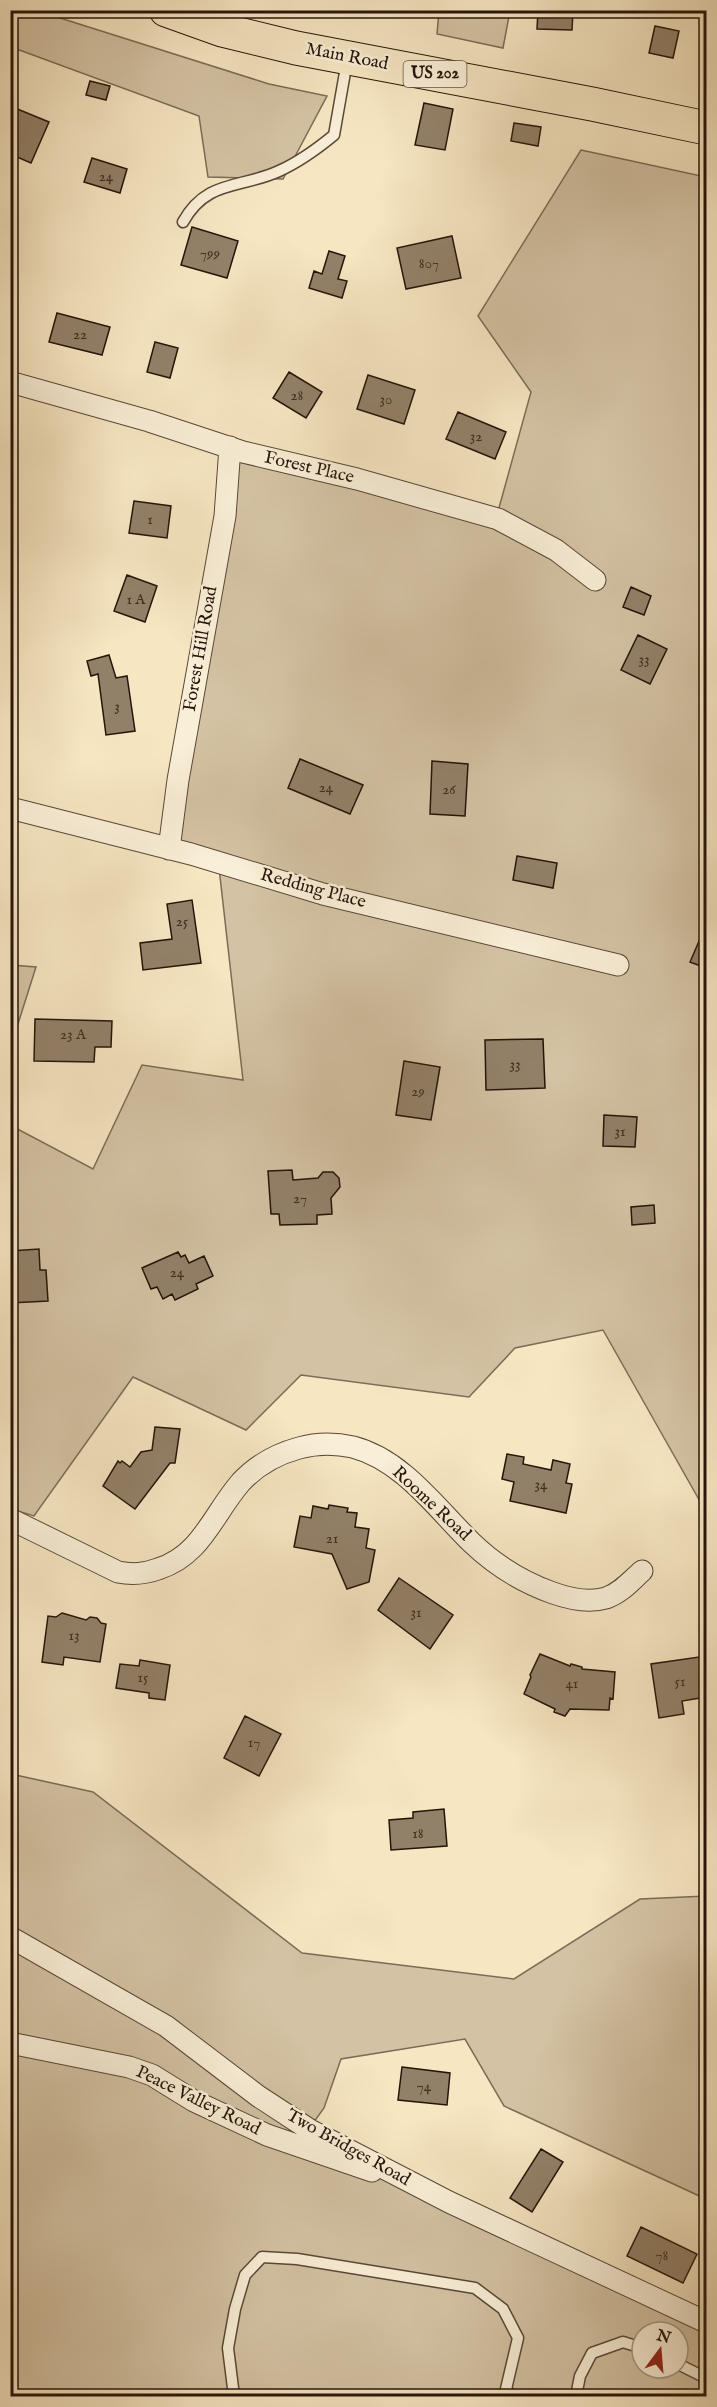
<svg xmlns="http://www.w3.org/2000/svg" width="717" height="2407" font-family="'IM FELL English',serif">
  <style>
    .green { fill: #d3c2a3; stroke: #7c6b56; stroke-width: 1.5; fill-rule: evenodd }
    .building { fill: #928169; stroke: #261409; stroke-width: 1.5 }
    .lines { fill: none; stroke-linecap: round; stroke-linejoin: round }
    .lane-casing { stroke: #5a4837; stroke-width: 13 }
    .street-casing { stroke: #5a4837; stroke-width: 23 }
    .primary-casing { stroke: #261409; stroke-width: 35 }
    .lane { stroke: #f9efd7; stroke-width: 10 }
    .street { stroke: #f9efd7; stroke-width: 21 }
    .primary { stroke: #f6e6c2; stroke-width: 33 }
    .labels { text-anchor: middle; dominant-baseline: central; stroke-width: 5; stroke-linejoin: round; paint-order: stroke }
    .number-label { font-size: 15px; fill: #412f21 }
    .shield { fill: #f9efd7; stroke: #655647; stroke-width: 1.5 }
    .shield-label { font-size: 16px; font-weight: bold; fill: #261409 }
    .street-label { font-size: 18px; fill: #261409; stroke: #f9efd7 }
  </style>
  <rect width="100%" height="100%" fill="#f6e6c2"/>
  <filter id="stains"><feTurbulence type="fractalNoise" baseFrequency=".00333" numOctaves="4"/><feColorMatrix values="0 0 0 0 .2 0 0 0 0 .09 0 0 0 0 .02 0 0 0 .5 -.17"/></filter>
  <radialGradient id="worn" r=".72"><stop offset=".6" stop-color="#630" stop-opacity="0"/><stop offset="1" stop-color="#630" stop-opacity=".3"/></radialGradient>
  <path class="green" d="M10,11H38L269,84L327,96L283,179L208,177L199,116L11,47Z
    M439,11H510L503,48L437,34Z
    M581,150L706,177V1512L603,1330L515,1348L469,1397L301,1375L246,1430L133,1377L34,1516L11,1509L10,1125L93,1169L142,1065L243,1080L218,859L169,844L233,446L497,515L531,392L478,316Z
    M11,965L36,967L11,1046L10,965Z
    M11,1774L93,1792L302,1953L514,1979L640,1899L706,1896V2199L504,2106L465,2039L341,2059L324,2108L311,2126L706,2314V2396H11ZM642,2332H678V2368H642Z"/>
  <path class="building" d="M538,10H573L572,30L537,29Z
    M655,26L679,31L673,58L649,53Z
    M90,81L110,86L106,100L86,95Z
    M424,103L453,109L445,150L415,145Z
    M10,106L49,122L31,163L10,154Z
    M514,123L541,127L538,146L511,141Z
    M92,158L127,169L120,193L84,182Z
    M192,227L238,241L227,278L181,265Z
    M452,236L461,278L406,289L397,248Z
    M329,251L345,256L338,279L347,281L342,298L309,288L314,271L322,274Z
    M57,313L110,327L102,355L49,342Z
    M155,342L178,348L170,378L147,372Z
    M289,372L322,392L306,418L273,398Z
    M368,375L415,390L404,424L357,409Z
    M458,412L506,432L495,459L446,439Z
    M134,501L171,506L167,538L129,533Z
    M127,575L157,586L145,622L114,611Z
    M631,587L651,596L644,615L623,607Z
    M638,635L667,649L650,684L621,670Z
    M109,655L116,678L127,676L135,731L106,735L98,674L91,676L87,661Z
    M300,759L363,785L350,814L288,788Z
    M432,761L468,764L465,816L430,814Z
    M517,856L557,863L553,888L513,880Z
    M192,900L201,963L143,970L140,943L172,939L167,904Z
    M706,925V968L690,962Z
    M35,1019L112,1021L111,1047H95L94,1062L34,1061Z
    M543,1039L545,1088L486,1090L485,1040Z
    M404,1061L440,1067L431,1120L396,1115Z
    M604,1115L637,1117L635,1147L603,1146Z
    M292,1170L293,1180L318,1178L323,1172H333L339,1178L340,1187L331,1198L332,1214L317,1215V1224L280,1225L279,1214H271L268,1171Z
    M654,1205L655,1223L632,1225L631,1207Z
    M39,1249L40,1270H46L48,1301L10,1303V1251Z
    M178,1252L181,1257L185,1255L189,1263L204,1256L213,1276L196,1284L198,1289L175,1300L172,1294L163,1299L157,1287L151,1289L142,1268Z
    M155,1427L180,1429L175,1463H170L135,1509L103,1486L118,1461L120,1463L122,1461L130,1467L141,1452L152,1450Z
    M507,1454L524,1457L523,1464L551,1470L553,1460L570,1464L566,1483L572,1484L566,1513L510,1501L514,1482L502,1479Z
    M329,1505L348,1508L347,1512L357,1513L355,1527L369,1529L366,1548L375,1550L369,1582L347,1589L332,1554L294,1547L300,1516L311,1518L313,1506L328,1509Z
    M399,1578L453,1615L430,1649L378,1610Z
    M62,1613L86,1620L90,1617L97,1618L101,1623L106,1624L100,1662L64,1657L63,1665L42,1662L48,1616L56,1617Z
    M540,1654L570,1666L571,1664L582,1667V1669L615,1672L613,1699L610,1698L609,1710L570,1709L565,1716L554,1712L555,1709L524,1694L531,1677L530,1675Z
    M706,1656V1697L682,1701L684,1714L659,1718L651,1664Z
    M140,1660L170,1665L165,1700L149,1698V1693L116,1688L120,1664L139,1666Z
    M245,1716L281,1734L259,1776L224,1758Z
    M444,1809L447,1846L391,1850L389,1820L413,1818V1812Z
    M402,2067L450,2073L447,2105L398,2100Z
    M541,2149L563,2162L532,2212L510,2198Z
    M641,2227L697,2254L683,2283L627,2256Z"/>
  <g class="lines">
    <defs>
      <path id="lane" d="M183,222C207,179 240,189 279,171C299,162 317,149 334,135L347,61
        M678,2364L706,2378
        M234,2396L228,2348L235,2309L245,2275L262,2257L297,2259L475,2288L503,2309L518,2338L506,2389L512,2396
        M576,2396L580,2376L592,2353L623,2342L642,2348"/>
      <path id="street" d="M10,382L149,421L243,452L357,479L498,519L556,550L595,580
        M10,808L191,854L323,894L618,965
        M169,849L178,780L225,516L230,447
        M10,1519L118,1572C133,1575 144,1574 158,1569C202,1555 213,1514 241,1482C257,1465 277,1454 299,1448C317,1443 335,1443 353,1447C403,1460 437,1509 472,1543C496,1566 522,1582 553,1593C570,1599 589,1603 606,1598C621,1593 632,1580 642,1571
        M10,1937L166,2026L258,2096L310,2130L449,2202L706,2322
        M10,2043L129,2067L152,2075L194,2101L267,2135L372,2171"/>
      <path id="primary" d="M166,10L222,30L296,48L592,104L706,128"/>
    </defs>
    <use href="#lane" class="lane-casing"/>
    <use href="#street" class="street-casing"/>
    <use href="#primary" class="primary-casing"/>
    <use href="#lane" class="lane"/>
    <use href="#street" class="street"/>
    <use href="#primary" class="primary"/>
  </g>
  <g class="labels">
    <g class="number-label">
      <text x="106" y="176">24</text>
      <text x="210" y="253">799</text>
      <text x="429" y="263">807</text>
      <text x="80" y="334">22</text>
      <text x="297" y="395">28</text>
      <text x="386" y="399">30</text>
      <text x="476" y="436">32</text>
      <text x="150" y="519">1</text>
      <text x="136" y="599">1 A</text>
      <text x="644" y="659">33</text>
      <text x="117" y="706">3</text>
      <text x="326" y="787">24</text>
      <text x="449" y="789">26</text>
      <text x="182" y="921">25</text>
      <text x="73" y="1034">23 A</text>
      <text x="515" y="1064">33</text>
      <text x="418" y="1091">29</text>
      <text x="620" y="1131">31</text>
      <text x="300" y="1198">27</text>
      <text x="177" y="1272">24</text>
      <text x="541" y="1484">34</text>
      <text x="332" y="1538">21</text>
      <text x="416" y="1612">31</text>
      <text x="74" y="1635">13</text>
      <text x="143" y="1677">15</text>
      <text x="680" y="1681">51</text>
      <text x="572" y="1683">41</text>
      <text x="254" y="1742">17</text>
      <text x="418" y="1833">18</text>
      <text x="424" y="2086">74</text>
      <text x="662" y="2255">78</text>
    </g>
    <rect class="shield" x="403.5" y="61" width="63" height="26" rx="4.5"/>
    <g class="shield-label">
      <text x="435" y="74">US 202</text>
    </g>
    <g class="street-label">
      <text transform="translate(347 57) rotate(11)">Main Road</text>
      <text transform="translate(309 468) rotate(13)">Forest Place</text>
      <text transform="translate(201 649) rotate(-80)">Forest Hill Road</text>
      <text transform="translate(313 889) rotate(15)">Redding Place</text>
      <text transform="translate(431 1504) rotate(43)">Roome Road</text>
      <text transform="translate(198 2101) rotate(26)">Peace Valley Road</text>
      <text transform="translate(348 2148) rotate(29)">Two Bridges Road</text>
    </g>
  </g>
  <rect width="717" height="2407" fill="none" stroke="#f6e6c2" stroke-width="36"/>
  <rect x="12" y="12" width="693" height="2383" fill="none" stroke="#261409" stroke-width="3"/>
  <rect x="18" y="18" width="681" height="2371" fill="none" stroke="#261409" stroke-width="1.5"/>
  <g transform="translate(660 2350) rotate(16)"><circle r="28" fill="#f9efd7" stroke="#a59785" stroke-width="1.5"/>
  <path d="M0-4.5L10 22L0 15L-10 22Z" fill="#8f2418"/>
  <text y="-9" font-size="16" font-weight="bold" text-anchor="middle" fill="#261409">N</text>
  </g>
  <rect width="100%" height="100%" filter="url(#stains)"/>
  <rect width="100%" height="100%" fill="url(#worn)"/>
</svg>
